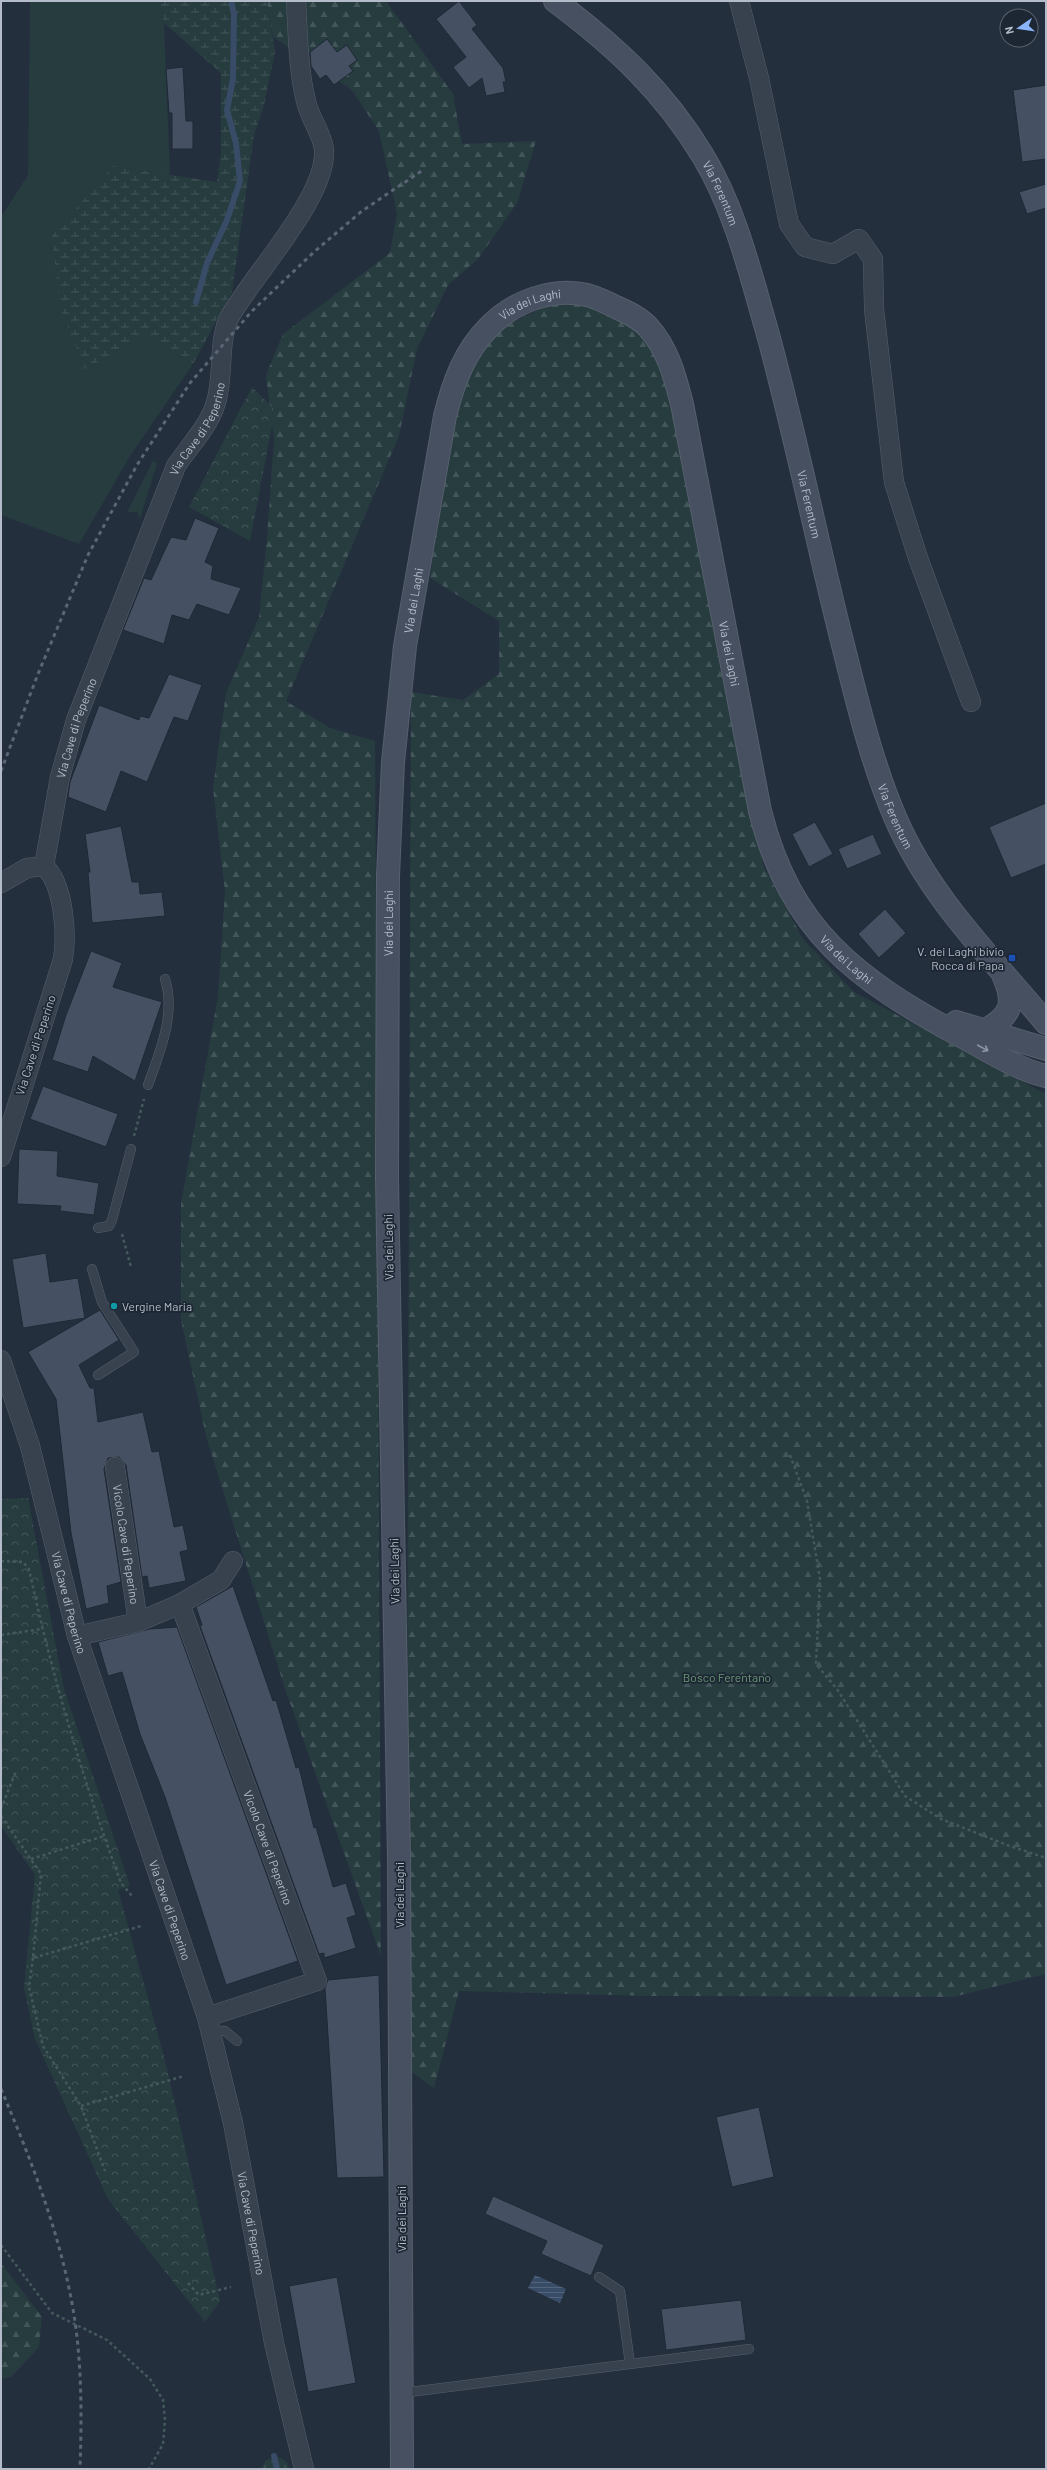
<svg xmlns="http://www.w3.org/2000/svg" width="1047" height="2470" font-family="Barlow,sans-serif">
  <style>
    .grass { fill: #263c3f }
    .forest { fill: url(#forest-firs) }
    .wetland { fill: url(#wetland-marsh) }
    .park { fill: url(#park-crowns) }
    .water { fill: url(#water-rules) }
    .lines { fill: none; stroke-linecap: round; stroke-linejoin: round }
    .stream { stroke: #394c67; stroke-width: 6 }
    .building { fill: #455162; stroke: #1f2835 }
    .lane-casing { stroke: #565f6c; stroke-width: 10 }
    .street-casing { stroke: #565f6c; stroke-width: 20 }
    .secondary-casing { stroke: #565f6c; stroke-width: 24 }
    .path { stroke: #44595c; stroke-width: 2.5; stroke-dasharray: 3 3; stroke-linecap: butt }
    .lane { stroke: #38414e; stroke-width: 9 }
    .street { stroke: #38414e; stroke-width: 19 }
    .secondary { stroke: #465061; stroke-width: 22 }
    .rail { stroke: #5a6575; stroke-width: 3; stroke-dasharray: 4 4; stroke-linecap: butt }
    .oneway { stroke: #8e96a5 }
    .transit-dot { fill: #1a4fb4; stroke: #1d2633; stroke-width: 1.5 }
    .culture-dot { fill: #0f9aa8; stroke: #1d2633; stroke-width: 1.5 }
    .labels { text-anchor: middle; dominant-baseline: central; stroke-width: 3.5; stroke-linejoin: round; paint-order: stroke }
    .street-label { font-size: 12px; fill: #b4bcc9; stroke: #1d2633 }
    .poi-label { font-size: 12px; fill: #b4bcc9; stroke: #1d2633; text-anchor: end }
    .park-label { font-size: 12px; fill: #6b9a76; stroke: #1d2633 }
  </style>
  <defs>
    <pattern id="forest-firs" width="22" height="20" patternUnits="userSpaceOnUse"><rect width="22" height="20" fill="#263c3f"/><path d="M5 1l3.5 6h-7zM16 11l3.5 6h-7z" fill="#435659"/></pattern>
    <pattern id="wetland-marsh" width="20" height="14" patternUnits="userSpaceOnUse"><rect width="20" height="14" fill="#263c3f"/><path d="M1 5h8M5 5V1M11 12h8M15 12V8" fill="none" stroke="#435659"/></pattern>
    <pattern id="park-crowns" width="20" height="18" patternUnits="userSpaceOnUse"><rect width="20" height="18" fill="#263c3f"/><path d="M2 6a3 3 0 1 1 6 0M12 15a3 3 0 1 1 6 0" fill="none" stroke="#435659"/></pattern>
    <pattern id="water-rules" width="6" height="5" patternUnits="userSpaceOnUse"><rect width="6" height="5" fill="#394c67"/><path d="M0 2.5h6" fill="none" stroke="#53647b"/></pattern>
  </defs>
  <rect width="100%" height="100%" fill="#242f3e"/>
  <path class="grass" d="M30,1H160L164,23L170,175L113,166L145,336L193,364L130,456L79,544L1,515V217L28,175Z
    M153,461L157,463L140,519L137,512H127Z"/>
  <path class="forest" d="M267,1H386L453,94L462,144L536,141L517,203L478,259L448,285L417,349L399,436L286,701L330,728L375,741L381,1956L284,1686L206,1436L181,1320V1204L218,996L225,891L213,788L226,693L259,617L267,538L274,439L266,375L283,334L390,253L397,214L379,131L351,89L273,37Z
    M576,300L627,320L655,347L672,394L746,797L764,867L803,939L854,992L1046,1094V1974L953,1997L651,1996L459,1991L434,2088L412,2072L406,1982L411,692L463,700L499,674V621L430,578L453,414L469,373L497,329L547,306Z
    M1,2263L42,2317L39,2347L11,2377L1,2379Z"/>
  <path class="wetland" d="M160,1H267L275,52L264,105L254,135L232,292L193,364L145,336L85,369L60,308L52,236L113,166L217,182L221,153V73L164,23Z
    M276,2456L287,2462L289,2469H261L266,2460Z"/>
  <path class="park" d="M252,387L275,410L250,541L189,507Z
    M28,1498L64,1689L130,1886L118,1890L165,2060L220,2301L205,2322L108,2199L35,2039L24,1988L35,1875L1,1826V1499Z"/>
  <path class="water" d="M535,2275L566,2289L560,2303L528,2288Z"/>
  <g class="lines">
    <path class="stream" d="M196,302L207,263L227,220L240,181L236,143L227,110L233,79L234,14L231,1
      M274,2456L277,2469"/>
  </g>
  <path class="building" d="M459,1L477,25L472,29L503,68L506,82H503L505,92L486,96L482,78L469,88L453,67L466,57L436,19Z
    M327,39L337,52L347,45L357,60L349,66L353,71L334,85L326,75L320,79L311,66L310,52Z
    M183,67L186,121H193V149H172V113H169L166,69Z
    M1046,85V159L1022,162L1013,90Z
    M1046,184V208L1027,214L1019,192Z
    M195,518L219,528L205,562L213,566L211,579L241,588L229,615L197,604L189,620L172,615L164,644L123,630L144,578L151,580L171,537L186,540Z
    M169,674L202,685L188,721L174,717L147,782L121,771L106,812L68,797L70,782L99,705L139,720L140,716L149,718Z
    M1046,803V864L1011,878L989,827Z
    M815,822L833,854L809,867L792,834Z
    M121,826L132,882H139L140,894L162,892L165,916L92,923L88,872H90L85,834Z
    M873,834L882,854L847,869L838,849Z
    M885,909L906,933L879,958L858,934Z
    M91,951L122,963L113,987L162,1002L135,1081L93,1056L88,1072L52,1060L66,1015Z
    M43,1086L118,1114L106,1147L30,1119Z
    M19,1149L58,1151L57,1176L99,1183L94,1215L60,1211L61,1206L17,1204Z
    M46,1253L50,1282L78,1278L85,1318L23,1328L12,1259Z
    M100,1310L119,1340L79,1365L90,1388H94L98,1422L143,1412L152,1452L159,1451L174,1527L183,1525L188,1550L180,1552L186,1581L149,1588L147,1576L142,1577L126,1465L119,1457L108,1458L104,1469L121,1582L107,1586L109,1603L86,1609L71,1533L56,1399L28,1352Z
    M233,1586L273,1701L276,1700L296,1768L299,1767L314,1828L316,1827L333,1887L346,1883L356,1915L347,1918L356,1948L324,1958V1953L319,1954L200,1626L202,1625L196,1607Z
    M177,1627L298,1961L226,1985L165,1797L140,1734L122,1672L108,1676L98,1642L150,1629Z
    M379,1975L384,2177L337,2178L325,1988L328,1980Z
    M759,2107L774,2177L732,2187L716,2117Z
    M493,2196L604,2245L591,2276L541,2254L547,2241L485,2214Z
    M337,2277L356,2383L308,2392L289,2286Z
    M741,2300L746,2340L666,2350L661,2309Z"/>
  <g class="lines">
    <defs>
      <path id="lane" d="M148,1085C160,1052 176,1014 165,979
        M98,1228L109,1226L112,1220L131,1149
        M92,1269L102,1302L134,1352L98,1375
        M210,2030L225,2031L237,2041
        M599,2277L620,2291L630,2364
        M402,2393L749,2349"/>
      <g id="street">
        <path d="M739,1L759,78L789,224L805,247L833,254L859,239L873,259L874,309L894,482L918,558L971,702"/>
        <path id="s1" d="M44,866L60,777L76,720L176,466C192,442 213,423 218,394C223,369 219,344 228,320C250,278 328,197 324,149C322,133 309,117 306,101C298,69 298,34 296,1"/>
        <path d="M1,883L27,868L44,866C64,884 67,934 63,959L1,1157"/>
        <path id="s2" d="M1,1360L30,1446L77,1636L207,2017L233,2123L274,2343L304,2469"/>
        <path id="s3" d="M115,1467L138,1622"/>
        <path id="s4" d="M180,1604L317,1981L207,2017"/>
        <path d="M77,1636L138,1622L180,1604L221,1580L233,1561"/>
      </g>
      <g id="secondary">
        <path id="s5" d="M555,1C615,46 664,91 703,156C735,209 750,272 767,331C796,436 817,543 844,649C858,705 872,763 895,817C929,897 991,957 1046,1023"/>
        <path d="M956,1022L1046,1049"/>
        <path d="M984,1031C1010,1017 1016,1005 1004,977"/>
        <path id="s6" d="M402,2469L399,1859L387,1178L388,876L393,762L405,646L445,416C453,384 464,352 488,328C512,302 552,287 587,295C598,298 608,303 618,308C629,313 640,318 648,327C668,349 675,377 682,404L760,811C790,931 857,980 961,1036C988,1050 1016,1069 1046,1076"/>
      </g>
    </defs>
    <use href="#lane" class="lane-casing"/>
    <use href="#street" class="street-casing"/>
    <use href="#secondary" class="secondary-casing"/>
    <path class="path" d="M134,1136L144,1099
      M122,1234L131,1267
      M790,1455L807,1501L820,1579L816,1664L837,1689L905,1796L941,1819L1007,1845L1046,1858
      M1,1561L23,1562L29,1569C52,1676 83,1780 121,1883L132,1896
      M1,1635L42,1629
      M1,1809L16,1771
      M1,1816L41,1874L33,1958L141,1926
      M31,1859L104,1836
      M33,1958L29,1987L43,2046L81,2106L105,2171
      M81,2106L184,2076
      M1,2245L52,2313L107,2340L150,2379L163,2400L165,2420L163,2444L149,2469
      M188,2283L199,2295L231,2287"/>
    <use href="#lane" class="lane"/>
    <use href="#street" class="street"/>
    <use href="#secondary" class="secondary"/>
    <path class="rail" d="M1,771L38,674L88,555L137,465L190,383L252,311L314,252L362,211L423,170
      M1,2089C29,2155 56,2223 70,2293C82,2350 82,2411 80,2469"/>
  </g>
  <defs><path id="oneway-shaft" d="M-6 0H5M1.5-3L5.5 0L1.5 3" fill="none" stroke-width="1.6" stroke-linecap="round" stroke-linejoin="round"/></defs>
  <use class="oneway" href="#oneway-shaft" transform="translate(983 1048) rotate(28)"/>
  <rect class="transit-dot" x="1008" y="954" width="8" height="8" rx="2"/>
  <circle class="culture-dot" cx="114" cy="1306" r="4"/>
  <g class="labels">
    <g class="street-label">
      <text stroke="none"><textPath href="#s5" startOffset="257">Via Ferentum</textPath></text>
      <text stroke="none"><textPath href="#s6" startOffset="2206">Via dei Laghi</textPath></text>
      <text stroke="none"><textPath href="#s1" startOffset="466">Via Cave di Peperino</textPath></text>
      <text stroke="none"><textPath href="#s5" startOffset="581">Via Ferentum</textPath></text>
      <text stroke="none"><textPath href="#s6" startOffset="1870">Via dei Laghi</textPath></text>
      <text stroke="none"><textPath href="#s6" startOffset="2674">Via dei Laghi</textPath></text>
      <text stroke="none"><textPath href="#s1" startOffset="142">Via Cave di Peperino</textPath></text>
      <text stroke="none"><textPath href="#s5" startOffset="905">Via Ferentum</textPath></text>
      <text stroke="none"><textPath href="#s6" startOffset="1546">Via dei Laghi</textPath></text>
      <text stroke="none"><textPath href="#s6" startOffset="3009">Via dei Laghi</textPath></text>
      <text transform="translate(35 1045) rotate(-72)">Via Cave di Peperino</text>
      <text transform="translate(388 1247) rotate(-91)">Via dei Laghi</text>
      <text stroke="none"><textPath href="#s3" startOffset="78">Vicolo Cave di Peperino</textPath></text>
      <text transform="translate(394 1571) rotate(-91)">Via dei Laghi</text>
      <text stroke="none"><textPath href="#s2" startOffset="252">Via Cave di Peperino</textPath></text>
      <text stroke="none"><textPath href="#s4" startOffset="259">Vicolo Cave di Peperino</textPath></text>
      <text transform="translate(399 1895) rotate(-90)">Via dei Laghi</text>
      <text stroke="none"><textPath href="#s2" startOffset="576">Via Cave di Peperino</textPath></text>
      <text transform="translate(401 2219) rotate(-90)">Via dei Laghi</text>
      <text stroke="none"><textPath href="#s2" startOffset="900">Via Cave di Peperino</textPath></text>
    </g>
    <g class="poi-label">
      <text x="1004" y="951">V. dei Laghi bivio<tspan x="1004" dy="14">Rocca di Papa</tspan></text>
      <text x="122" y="1306" text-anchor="start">Vergine Maria</text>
    </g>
    <g class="park-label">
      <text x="727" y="1677">Bosco Ferentano</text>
    </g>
  </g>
  <rect width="1047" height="2470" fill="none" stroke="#b4bcc9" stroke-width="4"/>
  <g transform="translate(1019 28) rotate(257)"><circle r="19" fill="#1d2633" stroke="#59626f"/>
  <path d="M0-3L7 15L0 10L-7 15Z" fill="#8ab4f8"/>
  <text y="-6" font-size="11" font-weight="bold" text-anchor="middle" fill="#b4bcc9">N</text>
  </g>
</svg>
